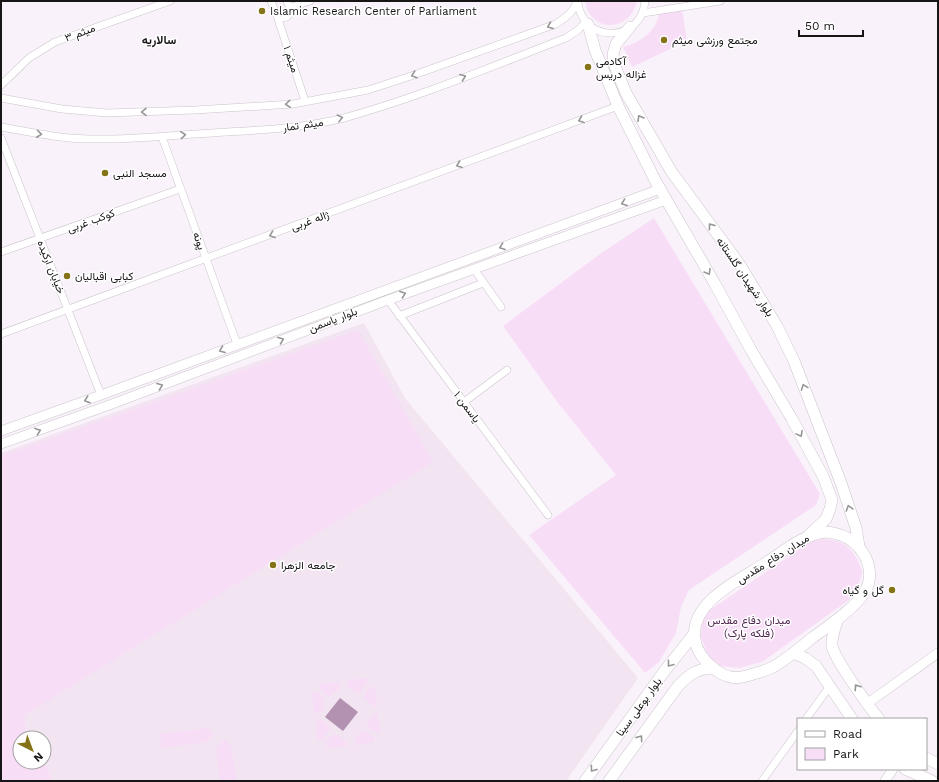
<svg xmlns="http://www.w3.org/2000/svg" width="939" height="782" font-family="'Work Sans',Vazirmatn,sans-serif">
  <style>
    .built { fill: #f2e4f1; fill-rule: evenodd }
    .green { fill: #f8ddf7 }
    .water { fill: #b291b1 }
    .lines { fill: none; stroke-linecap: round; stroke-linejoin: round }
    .minor-casing { stroke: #cbc4cb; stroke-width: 8 }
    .tertiary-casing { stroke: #cbc4cb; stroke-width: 10 }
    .secondary-casing { stroke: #cbc4cb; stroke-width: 12 }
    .minor { stroke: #fff; stroke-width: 7 }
    .tertiary { stroke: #fff; stroke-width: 9 }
    .secondary { stroke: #fff; stroke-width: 11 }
    .oneway { stroke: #979697 }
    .poi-dot { fill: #847417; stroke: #fff; stroke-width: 1.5 }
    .labels { text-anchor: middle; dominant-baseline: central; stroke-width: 3; stroke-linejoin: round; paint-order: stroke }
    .poi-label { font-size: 11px; fill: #181517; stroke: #fff; text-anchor: start }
    .street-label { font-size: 11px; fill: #181517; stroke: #fff }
    .park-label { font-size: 11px; fill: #502550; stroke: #fff }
    .neighbourhood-label { font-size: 12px; font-weight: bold; fill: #181517; stroke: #fff }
  </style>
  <rect width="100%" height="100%" fill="#faf2fa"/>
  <path class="built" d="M364,323L405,398L638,678L566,781H1V453ZM20,738H44V762H20Z"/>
  <path class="green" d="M585,1H637C630,33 590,33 585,1Z
    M682,9L687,41L632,67L623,47C639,43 656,32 659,14Z
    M654,218L820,494L816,505L689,590L681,607L676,633L659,662L645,673L529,535L616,475L558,403L503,326L600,254Z
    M358,330L433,462L25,715V731L29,738H20V762H43L50,774L51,781H1V456Z
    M823,539C841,540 851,545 859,563C860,566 862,569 862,572C861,583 855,591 849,600L762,662L739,668L720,666L708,655L701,637L702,625L707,612L810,542Z
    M368,678L367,684L358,694L347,686V680Z
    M339,682V689L329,697L320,689V684Z
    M370,687H375L377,704L374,707L363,697Z
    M319,692L325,701L322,712L314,713L312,693Z
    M375,713L378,714L380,732L377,734L366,726Z
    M323,720L330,729L322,740L318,741L315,722Z
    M208,728L214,733L206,742L162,748L160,734Z
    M362,730L373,736L374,742L355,745L354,740Z
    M334,733L346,741L347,746L327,748L326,742Z
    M225,739L231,746L237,781H220L216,748Z"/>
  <path class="water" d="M340,698L358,712L343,731L325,717Z"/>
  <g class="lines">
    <defs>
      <path id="minor" d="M271,1L277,16L282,18L287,17L291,11L287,1
        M578,3C583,44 642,43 645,1
        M289,8L310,1
        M643,13L720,1
        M277,16L305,101
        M1,85L29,58L55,42L170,1
        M1,98L62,109L107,113L195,110L293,104L368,90L414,75L556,24C565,18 574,12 577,1
        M1,127C30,132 61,139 91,139C131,140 172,135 212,133C256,130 301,129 344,118C420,97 493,66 566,38L578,30L586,22
        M162,137L237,344
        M1,138L101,395
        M1,252L180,189
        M474,269L501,307
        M388,300L548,515
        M399,316L483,283
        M1,334L618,106
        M464,402L507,370
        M806,719L830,686
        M762,781L798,731"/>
      <path id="tertiary" d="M1,431L101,395L660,189
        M1,444L112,404L388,300L666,200
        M868,703L938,653
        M885,781L893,769"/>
      <path id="secondary" d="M588,24L595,50L618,106L656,182L715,284L751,350L792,419L823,476L832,500L830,509L826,519L808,536
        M630,27L616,44L613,54L614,64L626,93L671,171L740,265L777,326L794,361L841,483L856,528L859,546
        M825,532C841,533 855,540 863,553C870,563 872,579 866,590C857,607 827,627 812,638C800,648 787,659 773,667C767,670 760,672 753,674C736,680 726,679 712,667C704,660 696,650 695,639C689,603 739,580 764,564C783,552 802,535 825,532Z
        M838,619C835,628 831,637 832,646C834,658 869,707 879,719
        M793,653L805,658L816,666L852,719
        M926,758L938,764
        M905,769L932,781
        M585,781L663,673L694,634
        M609,781L678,686C690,674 696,669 713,668"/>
    </defs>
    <use href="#minor" class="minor-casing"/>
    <use href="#tertiary" class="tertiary-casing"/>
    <use href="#secondary" class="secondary-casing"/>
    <use href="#minor" class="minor"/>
    <use href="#tertiary" class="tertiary"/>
    <use href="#secondary" class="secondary"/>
  </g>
  <defs><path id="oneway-chevron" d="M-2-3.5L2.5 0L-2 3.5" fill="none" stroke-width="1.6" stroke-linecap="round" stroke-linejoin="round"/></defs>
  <g class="oneway">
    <use href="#oneway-chevron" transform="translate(550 26) rotate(159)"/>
    <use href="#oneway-chevron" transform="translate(414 75) rotate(161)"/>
    <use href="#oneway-chevron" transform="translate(463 77) rotate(-21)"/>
    <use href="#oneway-chevron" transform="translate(288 104) rotate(175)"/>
    <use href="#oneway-chevron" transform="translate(144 112) rotate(179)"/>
    <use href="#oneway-chevron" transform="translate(340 118) rotate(-14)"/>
    <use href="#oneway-chevron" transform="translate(640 118) rotate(-120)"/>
    <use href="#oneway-chevron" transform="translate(581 120) rotate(160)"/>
    <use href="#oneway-chevron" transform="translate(39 134) rotate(8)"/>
    <use href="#oneway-chevron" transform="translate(183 135) rotate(-5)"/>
    <use href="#oneway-chevron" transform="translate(459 165) rotate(160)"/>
    <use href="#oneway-chevron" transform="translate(624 203) rotate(160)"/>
    <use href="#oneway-chevron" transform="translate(711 226) rotate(-127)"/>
    <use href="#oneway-chevron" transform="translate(272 235) rotate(160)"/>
    <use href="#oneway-chevron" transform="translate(502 247) rotate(160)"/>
    <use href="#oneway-chevron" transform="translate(708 272) rotate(60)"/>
    <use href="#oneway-chevron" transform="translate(403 294) rotate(-20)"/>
    <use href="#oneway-chevron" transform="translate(281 340) rotate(-21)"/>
    <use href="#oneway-chevron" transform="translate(222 350) rotate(159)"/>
    <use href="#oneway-chevron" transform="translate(160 386) rotate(-21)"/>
    <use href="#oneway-chevron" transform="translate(804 387) rotate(-111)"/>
    <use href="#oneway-chevron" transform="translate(87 400) rotate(161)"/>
    <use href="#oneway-chevron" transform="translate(38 431) rotate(-20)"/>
    <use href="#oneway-chevron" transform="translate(800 434) rotate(62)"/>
    <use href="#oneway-chevron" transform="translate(849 508) rotate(-108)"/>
    <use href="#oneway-chevron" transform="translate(670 664) rotate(128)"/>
    <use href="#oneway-chevron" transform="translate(857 687) rotate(-124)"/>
    <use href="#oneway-chevron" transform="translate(640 738) rotate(-54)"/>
    <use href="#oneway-chevron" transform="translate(593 769) rotate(126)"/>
  </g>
  <g class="poi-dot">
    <circle cx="262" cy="11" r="4"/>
    <circle cx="664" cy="40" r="4"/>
    <circle cx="588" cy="67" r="4"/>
    <circle cx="105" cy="173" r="4"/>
    <circle cx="67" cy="276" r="4"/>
    <circle cx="273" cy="565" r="4"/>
    <circle cx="892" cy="590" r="4"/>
  </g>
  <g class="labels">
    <g class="poi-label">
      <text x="270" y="11">Islamic Research Center of Parliament</text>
      <text x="672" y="40">مجتمع ورزشی میثم</text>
      <text x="596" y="61">آکادمی<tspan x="596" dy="13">غزاله دریس</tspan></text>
      <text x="113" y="173">مسجد النبی</text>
      <text x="75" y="276">کبابی اقبالیان</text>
      <text x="281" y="565">جامعه الزهرا</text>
      <text x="884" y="590" text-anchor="end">گل و گیاه</text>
    </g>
    <g class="street-label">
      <text transform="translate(80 33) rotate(-20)">میثم ۳</text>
      <text transform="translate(291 59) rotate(72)">میثم ۱</text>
      <text transform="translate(303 125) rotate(-8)">میثم تمار</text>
      <text transform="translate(91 221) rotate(-20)">کوکب غربی</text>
      <text transform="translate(310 221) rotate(-20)">ژاله غربی</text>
      <text transform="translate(199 241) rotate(70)">پونه</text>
      <text transform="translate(51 267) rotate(68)">خیابان ارکیده</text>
      <text transform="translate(745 277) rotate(56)">بلوار شهیدان گلستانه</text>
      <text transform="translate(333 320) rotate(-21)">بلوار یاسمن</text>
      <text transform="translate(467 407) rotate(53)">یاسمن ۱</text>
      <text transform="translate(773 559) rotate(-32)">میدان دفاع مقدس</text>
      <text transform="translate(639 707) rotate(-54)">بلوار بوعلی سینا</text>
    </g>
    <g class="park-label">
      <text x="749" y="620">میدان دفاع مقدس<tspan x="749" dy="13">(فلکه پارک)</tspan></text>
    </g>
    <g class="neighbourhood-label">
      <text x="159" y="40">سالاریه</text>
    </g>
  </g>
  <rect width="939" height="782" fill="none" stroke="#181517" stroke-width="4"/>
  <rect x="797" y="718" width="130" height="52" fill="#ffffff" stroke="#a3a1a2"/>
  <rect x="805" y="731" width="20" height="6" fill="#ffffff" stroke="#a3a1a2"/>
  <text x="833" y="738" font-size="12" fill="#181517">Road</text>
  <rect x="805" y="748" width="20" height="12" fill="#f8ddf7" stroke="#a3a1a2"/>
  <text x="833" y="758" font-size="12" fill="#181517">Park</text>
  <g transform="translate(32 750) rotate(138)"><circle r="19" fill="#ffffff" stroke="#a3a1a2"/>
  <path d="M0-3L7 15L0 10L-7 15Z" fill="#847417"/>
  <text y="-6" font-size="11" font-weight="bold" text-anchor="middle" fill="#181517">N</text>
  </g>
  <path d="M799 30v6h64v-6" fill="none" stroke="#181517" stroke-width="2"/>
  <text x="805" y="30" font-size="12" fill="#181517" stroke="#ffffff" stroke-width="3" paint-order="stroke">50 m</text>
</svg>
